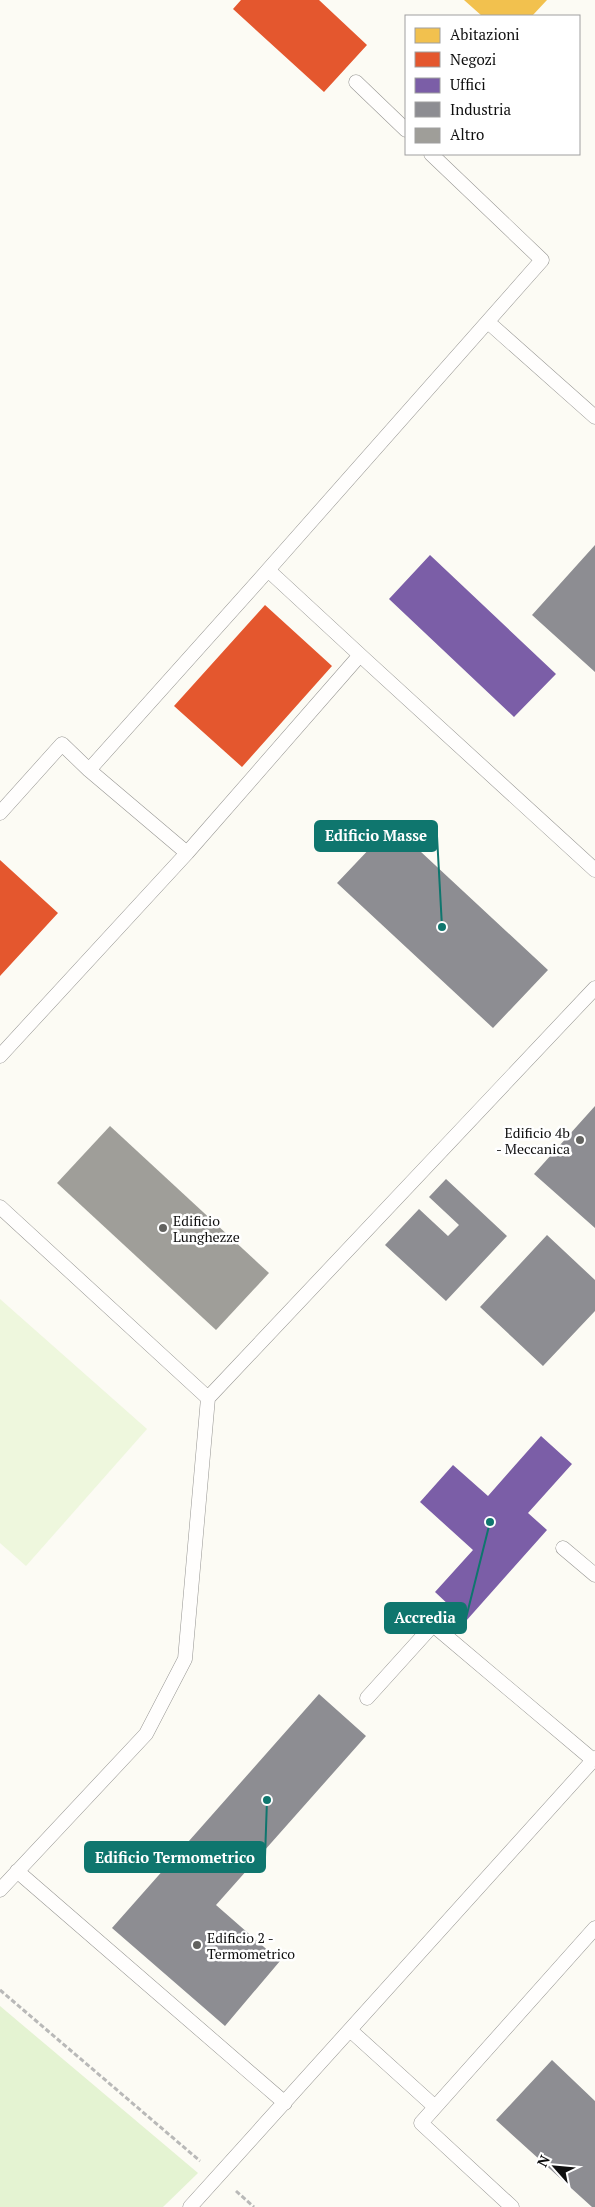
<svg xmlns="http://www.w3.org/2000/svg" width="595" height="2207" font-family="'PT Serif',serif">
  <style>
    .green { fill: #e4f3d2 }
    .pitch { fill: #eef7dd }
    .homes { fill: #f2c14e }
    .shops { fill: #e4572e }
    .offices { fill: #7b5ea7 }
    .industry { fill: #8d8d92 }
    .building { fill: #9f9e99 }
    .lines { fill: none; stroke-linecap: round; stroke-linejoin: round }
    .service-casing { stroke: #969592; stroke-width: 15 }
    .path { stroke: #b9b9b8; stroke-width: 3; stroke-dasharray: 5 2.5; stroke-linecap: butt }
    .service { stroke: #fffefd; stroke-width: 14 }
    .poi-dot { fill: #62625f; stroke: #fff; stroke-width: 2 }
    .labels { text-anchor: middle; dominant-baseline: central; stroke-width: 5; stroke-linejoin: round; paint-order: stroke }
    .poi-label { font-size: 14px; fill: #0f0f0f; stroke: #fff; text-anchor: start }
    .leader { fill: none; stroke: #0f766e; stroke-width: 2 }
    .callout-dot { fill: #0f766e; stroke: #fff; stroke-width: 2 }
    .callout { fill: #0f766e; stroke: #0f766e; stroke-width: 2 }
    .callout-label { font-size: 15px; text-anchor: middle; font-weight: bold; fill: #fff }
  </style>
  <rect width="100%" height="100%" fill="#fcfbf4"/>
  <path class="green" d="M0,2006L198,2173L163,2207H0Z"/>
  <path class="pitch" d="M0,1299L147,1429L26,1566L0,1543Z"/>
  <path class="homes" d="M464,0H547L532,16H482Z"/>
  <path class="shops" d="M241,0H319L367,45L324,92L233,9Z
    M265,605L332,666L242,767L174,706Z
    M0,860L58,913L0,976Z"/>
  <path class="offices" d="M430,555L556,674L514,717L389,599Z
    M541,1436L572,1464L528,1513L547,1530L466,1621L435,1592L473,1550L420,1502L453,1465L488,1496Z"/>
  <path class="industry" d="M595,545V672L532,615Z
    M392,825L548,970L493,1028L337,883Z
    M595,1106V1228L534,1174Z
    M446,1179L507,1236L446,1301L385,1245L419,1209L448,1236L459,1225L429,1197Z
    M547,1235L595,1280V1311L543,1366L480,1307Z
    M319,1694L366,1736L216,1905L280,1961L225,2026L112,1928Z
    M552,2060L595,2101V2207H592L496,2120Z"/>
  <path class="building" d="M110,1126L269,1273L216,1330L57,1183Z"/>
  <g class="lines">
    <defs>
      <path id="service" d="M356,82L406,130
        M488,322L595,417
        M268,570L542,260L431,154
        M360,655L595,870
        M0,813L62,744L89,770
        M0,1056L187,853L360,655L268,570L89,770L187,853
        M0,1207L208,1398
        M563,1548L595,1575
        M367,1698L433,1625L593,1760
        M17,1871L285,2103
        M0,1890L146,1734L185,1659L208,1398L595,988
        M350,2030L434,2106
        M190,2207L595,1758
        M512,2207L421,2123L595,1928"/>
    </defs>
    <use href="#service" class="service-casing"/>
    <path class="path" d="M0,1990L200,2161
      M236,2191L254,2207"/>
    <use href="#service" class="service"/>
  </g>
  <g class="poi-dot">
    <circle cx="580" cy="1140" r="5"/>
    <circle cx="163" cy="1228" r="5"/>
    <circle cx="197" cy="1945" r="5"/>
  </g>
  <g class="labels">
    <g class="poi-label">
      <text x="570" y="1132" text-anchor="end">Edificio 4b<tspan x="570" dy="16">- Meccanica</tspan></text>
      <text x="173" y="1220">Edificio<tspan x="173" dy="16">Lunghezze</tspan></text>
      <text x="207" y="1937">Edificio 2 -<tspan x="207" dy="16">Termometrico</tspan></text>
    </g>
  </g>
  <path class="leader" d="M442 927L437 836M490 1522L466 1618M267 1800L265 1857"/>
  <g class="callout-dot">
    <circle cx="442" cy="927" r="5"/>
    <circle cx="490" cy="1522" r="5"/>
    <circle cx="267" cy="1800" r="5"/>
  </g>
  <g class="callout">
    <rect x="315" y="821" width="122" height="30" rx="5"/>
    <rect x="385" y="1603" width="81" height="30" rx="5"/>
    <rect x="85" y="1842" width="180" height="30" rx="5"/>
  </g>
  <g class="callout-label">
    <text x="376" y="841">Edificio Masse</text>
    <text x="425" y="1623">Accredia</text>
    <text x="175" y="1863">Edificio Termometrico</text>
  </g>
  <rect x="405" y="15" width="175" height="140" fill="#ffffff" stroke="#9f9f9f"/>
  <rect x="415" y="28" width="25" height="15" fill="#f2c14e" stroke="#9f9f9f"/>
  <text x="450" y="40" font-size="15" fill="#0f0f0f">Abitazioni</text>
  <rect x="415" y="52" width="25" height="15" fill="#e4572e" stroke="#9f9f9f"/>
  <text x="450" y="65" font-size="15" fill="#0f0f0f">Negozi</text>
  <rect x="415" y="78" width="25" height="15" fill="#7b5ea7" stroke="#9f9f9f"/>
  <text x="450" y="90" font-size="15" fill="#0f0f0f">Uffici</text>
  <rect x="415" y="102" width="25" height="15" fill="#8d8d92" stroke="#9f9f9f"/>
  <text x="450" y="115" font-size="15" fill="#0f0f0f">Industria</text>
  <rect x="415" y="128" width="25" height="15" fill="#9f9e99" stroke="#9f9f9f"/>
  <text x="450" y="140" font-size="15" fill="#0f0f0f">Altro</text>
  <g transform="translate(555 2167) rotate(297)" stroke="#ffffff" stroke-width="4" paint-order="stroke">
  <path d="M0-4L9 19L0 12L-9 19Z" fill="#0f0f0f"/>
  <text y="-8" font-size="14" font-weight="bold" text-anchor="middle" fill="#0f0f0f">N</text>
  </g>
</svg>
